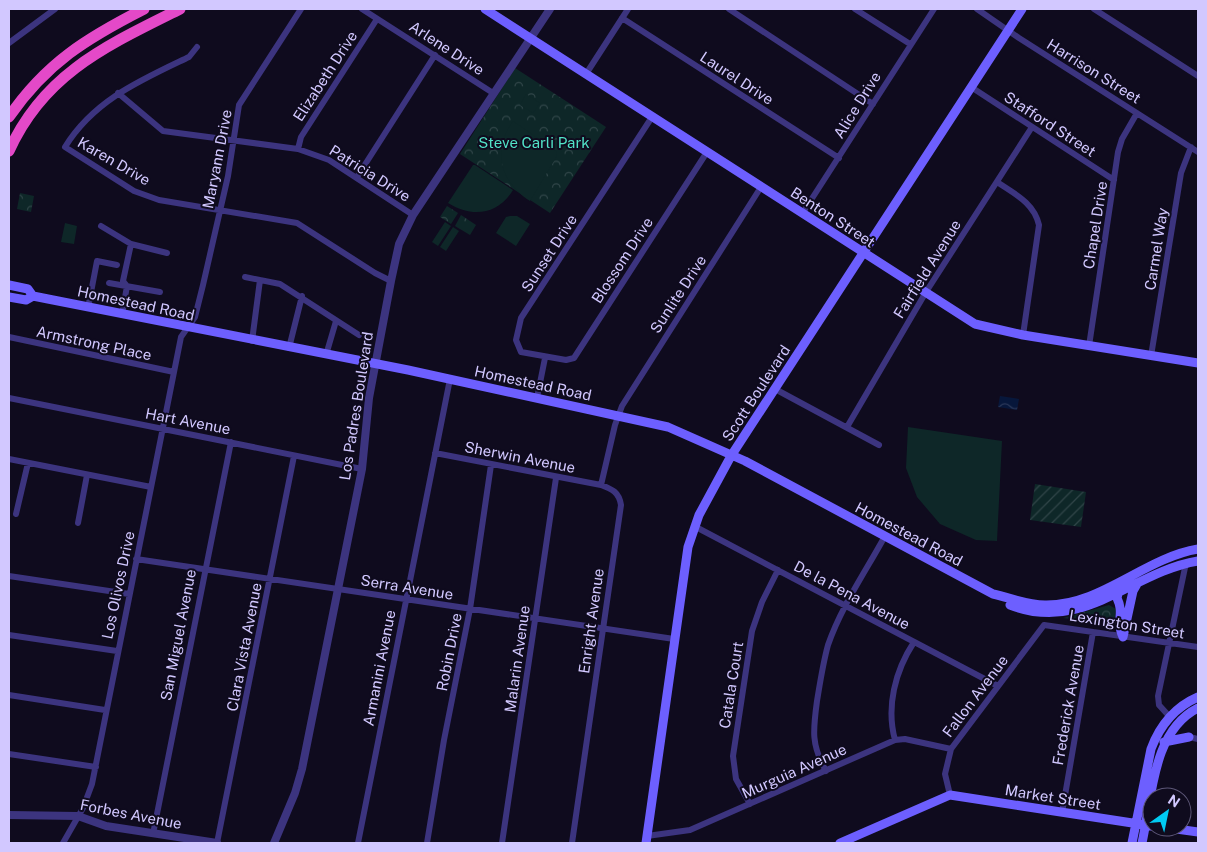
<svg xmlns="http://www.w3.org/2000/svg" width="1207" height="852" font-family="'Public Sans',sans-serif">
  <style>
    .forest { fill: url(#forest-crowns) }
    .garden { fill: url(#garden-furrows) }
    .pitch { fill: #0e2728 }
    .water { fill: url(#water-waves) }
    .lines { fill: none; stroke-linecap: round; stroke-linejoin: round }
    .minor { stroke: #3c347f; stroke-width: 6 }
    .tertiary { stroke: #3c347f; stroke-width: 8 }
    .secondary { stroke: #6d5fff; stroke-width: 9 }
    .trunk { stroke: #e449c8; stroke-width: 11 }
    .labels { text-anchor: middle; dominant-baseline: central; stroke-width: 4; stroke-linejoin: round; paint-order: stroke }
    .street-label { font-size: 15px; fill: #d2c8ff; stroke: #0f0b1e }
    .park-label { font-size: 15px; fill: #51e2c7; stroke: #0f0b1e }
  </style>
  <defs>
    <pattern id="forest-crowns" width="20" height="18" patternUnits="userSpaceOnUse" patternTransform="scale(1.25)"><rect width="20" height="18" fill="#0e2728"/><path d="M2 6a3 3 0 1 1 6 0M12 15a3 3 0 1 1 6 0" fill="none" stroke="#304548"/></pattern>
    <pattern id="garden-furrows" width="10" height="10" patternUnits="userSpaceOnUse" patternTransform="scale(1.25)"><rect width="10" height="10" fill="#0e2728"/><path d="M-1 1l2-2M0 10L10 0M9 11l2-2" fill="none" stroke="#304548"/></pattern>
    <pattern id="water-waves" width="16" height="10" patternUnits="userSpaceOnUse" patternTransform="scale(1.25)"><rect width="16" height="10" fill="#07173b"/><path d="M0 5q4-4 8 0t8 0" fill="none" stroke="#2a3758"/></pattern>
  </defs>
  <rect width="100%" height="100%" fill="#0f0b1e"/>
  <path class="forest" d="M515,68L606,127L550,213L460,154Z
    M20,193L34,196L31,212L17,209Z
    M447,206L458,213L451,224L440,217Z
    M461,215L476,225L470,235L455,226Z
    M1109,605L1116,609L1115,620L1110,624L1063,618Z"/>
  <path class="garden" d="M1035,484L1086,492L1081,527L1030,520Z"/>
  <path class="pitch" d="M526,94L540,103L533,113L520,105Z
    M513,121L556,151L557,156L530,201C500,182 492,150 513,121Z
    M473,165H475L513,190C498,215 472,218 448,203Z
    M510,216H517L530,224L516,246L496,233L506,217Z
    M445,222L451,226L438,246L432,242Z
    M65,223L77,226L74,244L61,242Z
    M453,227L459,231L446,251L440,247Z
    M908,427L1002,441L997,541L976,540L940,524L917,497L906,468Z"/>
  <path class="water" d="M1000,396L1019,399L1017,410L998,407Z"/>
  <g class="lines">
    <path class="minor" d="M362,9L493,93
      M729,9L873,104
      M855,9L910,44
      M977,9L1019,38L1198,152
      M1094,9L1198,76
      M622,18L839,158
      M9,43L55,9
      M197,47L189,57C141,80 94,100 65,147L134,191L159,200L297,223L375,273L391,281
      M586,74L628,9
      M971,87L1114,180
      M118,93L163,131L298,149L329,160L413,215
      M652,117L521,318L516,340L521,352L566,360L574,358L707,152
      M298,149L301,137L377,19
      M357,177L435,55
      M997,182C1015,194 1034,203 1039,225L1023,335
      M802,214L934,9
      M101,226L131,244L167,253
      M245,277L280,284L359,335
      M109,283L160,292
      M88,308L97,261L117,265
      M122,315L127,286L123,281L131,244
      M9,337L174,372
      M252,341L260,280
      M1089,346L1118,152L1122,139L1137,113
      M289,348L302,296
      M326,355L336,321
      M1151,356L1181,173L1191,147
      M775,389L879,445
      M9,398L362,469
      M537,398L545,358
      M847,427L926,292L1032,127
      M435,453L601,485C612,489 619,492 621,505L572,843
      M9,459L151,487
      M601,485L615,425L622,406L761,187
      M16,514L28,463
      M78,523L87,475
      M694,526L998,686
      M136,559L674,639
      M9,576L129,594
      M9,635L117,651
      M9,695L105,710
      M1169,716L1159,705L1158,696L1186,563
      M1189,737L1198,739
      M895,740C886,707 895,671 914,642
      M9,754L96,767
      M826,771C811,745 813,730 817,701C820,683 823,663 828,645C841,607 866,571 885,536
      M950,795L945,774L951,749L1044,625L1198,647
      M750,804L736,779L733,756L752,631L762,602L778,570
      M1062,813L1093,632
      M153,834L231,442
      M647,836L690,830L895,740L905,739L951,749
      M63,843L83,808L92,784L181,337L195,317L203,285L228,176L239,105L301,9
      M217,843L294,456
      M358,843L450,379
      M427,843L444,740L470,609L491,465
      M502,843L556,478"/>
    <path class="tertiary" d="M9,815L78,816L106,826L217,843
      M274,843L295,793L302,769L362,469L369,398L391,281L399,244L413,215L550,9"/>
    <path class="secondary" d="M485,9L975,324L1023,335L1198,363
      M9,285L28,289L33,296
      M9,297L26,300L33,296L48,299L408,370L668,427L745,461L993,594C1011,598 1027,605 1045,605C1101,606 1144,558 1198,549
      M1118,594L1117,598C1125,615 1115,619 1123,637
      M1010,605C1084,634 1131,572 1198,561
      M1123,637L1133,591L1137,584
      M1164,742L1189,737
      M1162,827L1198,832
      M646,843L688,547L699,515L731,456L1022,9
      M840,843L950,795L1152,826
      M1132,843L1151,749C1160,725 1175,707 1198,697
      M1142,843C1152,798 1152,731 1198,708"/>
    <path class="trunk" d="M9,117C46,63 87,38 144,9
      M9,151C44,73 108,45 180,9"/>
  </g>
  <g class="labels">
    <g class="street-label">
      <text transform="translate(447 48) rotate(33)">Arlene Drive</text>
      <text transform="translate(1094 71) rotate(32)">Harrison Street</text>
      <text transform="translate(325 76) rotate(-57)">Elizabeth Drive</text>
      <text transform="translate(737 78) rotate(33)">Laurel Drive</text>
      <text transform="translate(857 105) rotate(-58)">Alice Drive</text>
      <text transform="translate(1050 124) rotate(33)">Stafford Street</text>
      <text transform="translate(217 159) rotate(-79)">Maryann Drive</text>
      <text transform="translate(114 161) rotate(30)">Karen Drive</text>
      <text transform="translate(370 173) rotate(32)">Patricia Drive</text>
      <text transform="translate(833 217) rotate(33)">Benton Street</text>
      <text transform="translate(1095 225) rotate(-81)">Chapel Drive</text>
      <text transform="translate(1156 249) rotate(-81)">Carmel Way</text>
      <text transform="translate(549 253) rotate(-57)">Sunset Drive</text>
      <text transform="translate(622 260) rotate(-57)">Blossom Drive</text>
      <text transform="translate(927 269) rotate(-58)">Fairfield Avenue</text>
      <text transform="translate(678 294) rotate(-57)">Sunlite Drive</text>
      <text transform="translate(136 303) rotate(12)">Homestead Road</text>
      <text transform="translate(94 343) rotate(12)">Armstrong Place</text>
      <text transform="translate(533 383) rotate(12)">Homestead Road</text>
      <text transform="translate(756 393) rotate(-57)">Scott Boulevard</text>
      <text transform="translate(356 406) rotate(-81)">Los Padres Boulevard</text>
      <text transform="translate(188 421) rotate(11)">Hart Avenue</text>
      <text transform="translate(520 457) rotate(11)">Sherwin Avenue</text>
      <text transform="translate(909 534) rotate(28)">Homestead Road</text>
      <text transform="translate(118 585) rotate(-78)">Los Olivos Drive</text>
      <text transform="translate(407 587) rotate(9)">Serra Avenue</text>
      <text transform="translate(852 595) rotate(28)">De la Pena Avenue</text>
      <text transform="translate(591 621) rotate(-82)">Enright Avenue</text>
      <text transform="translate(1127 624) rotate(9)">Lexington Street</text>
      <text transform="translate(178 635) rotate(-79)">San Miguel Avenue</text>
      <text transform="translate(244 647) rotate(-79)">Clara Vista Avenue</text>
      <text transform="translate(449 652) rotate(-79)">Robin Drive</text>
      <text transform="translate(517 659) rotate(-82)">Malarin Avenue</text>
      <text transform="translate(379 668) rotate(-79)">Armanini Avenue</text>
      <text transform="translate(731 685) rotate(-81)">Catala Court</text>
      <text transform="translate(975 696) rotate(-53)">Fallon Avenue</text>
      <text transform="translate(1068 705) rotate(-80)">Frederick Avenue</text>
      <text transform="translate(794 771) rotate(-24)">Murguia Avenue</text>
      <text transform="translate(1053 797) rotate(9)">Market Street</text>
      <text transform="translate(131 814) rotate(11)">Forbes Avenue</text>
    </g>
    <g class="park-label">
      <text x="534" y="142">Steve Carli Park</text>
    </g>
  </g>
  <rect width="1207" height="852" fill="none" stroke="#d2c8ff" stroke-width="20"/>
  <g transform="translate(1167 812) rotate(33)"><circle r="24" fill="#0f0b1e" stroke="#5d5778"/>
  <path d="M0-4L9 19L0 12L-9 19Z" fill="#00cbf3"/>
  <text y="-8" font-size="14" font-weight="bold" text-anchor="middle" fill="#d2c8ff">N</text>
  </g>
</svg>
